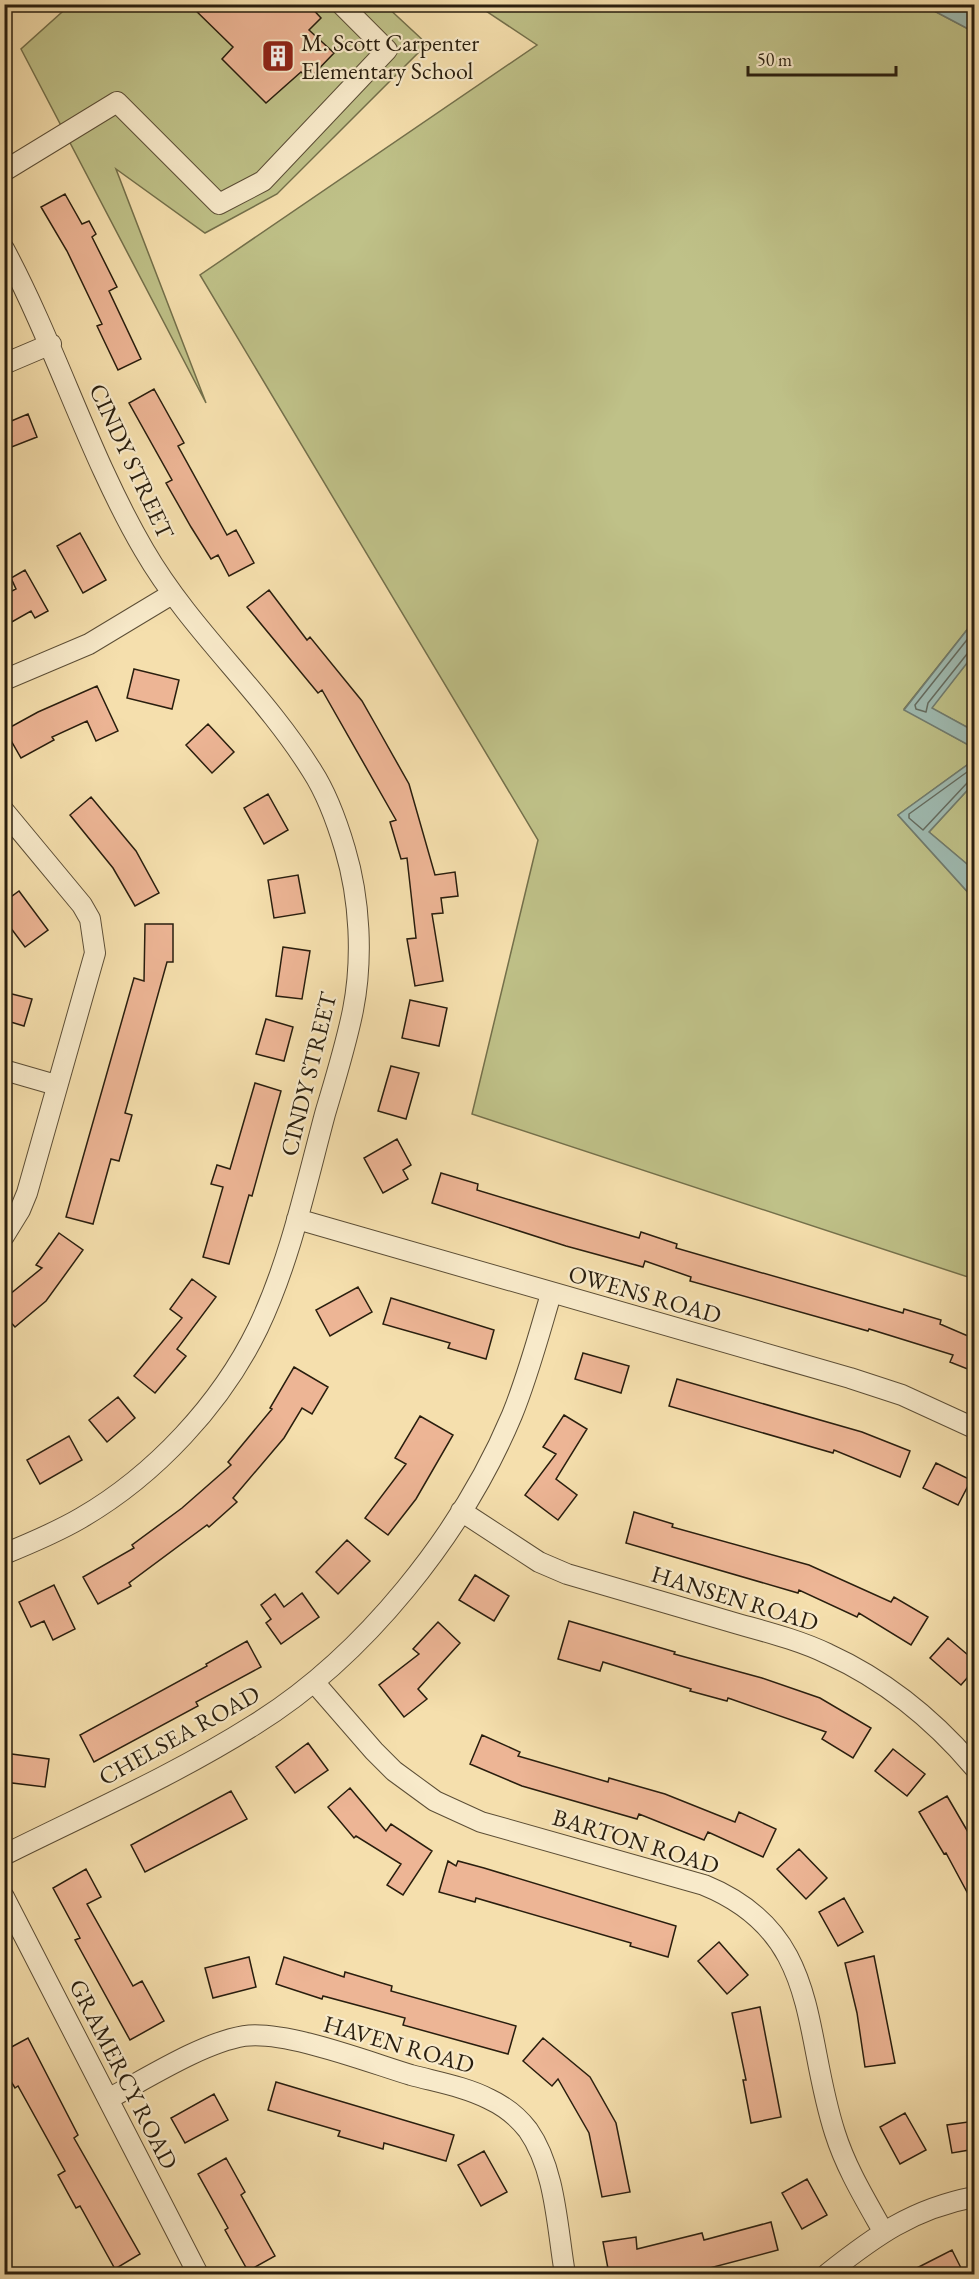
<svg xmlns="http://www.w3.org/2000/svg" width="979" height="2279" font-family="'EB Garamond',serif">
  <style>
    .green { fill: #bfc188; stroke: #74704b; stroke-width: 1.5 }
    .water { fill: #9fbbb2; stroke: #707c70; stroke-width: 1.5 }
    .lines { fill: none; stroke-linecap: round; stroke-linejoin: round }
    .shore { stroke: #646c60; stroke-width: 1.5 }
    .building { fill: #edb595; stroke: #291e0e; stroke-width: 1.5 }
    .minor-casing { stroke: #5c4e36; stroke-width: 22 }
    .minor { stroke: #f8eaca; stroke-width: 20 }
    .labels { text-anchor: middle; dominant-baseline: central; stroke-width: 4.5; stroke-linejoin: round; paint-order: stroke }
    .poi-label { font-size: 24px; fill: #291e0e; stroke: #f8eaca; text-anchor: start }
    .street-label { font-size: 24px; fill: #291e0e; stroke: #f8eaca }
  </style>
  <rect width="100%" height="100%" fill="#f5dfad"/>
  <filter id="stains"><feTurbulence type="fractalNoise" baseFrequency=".00333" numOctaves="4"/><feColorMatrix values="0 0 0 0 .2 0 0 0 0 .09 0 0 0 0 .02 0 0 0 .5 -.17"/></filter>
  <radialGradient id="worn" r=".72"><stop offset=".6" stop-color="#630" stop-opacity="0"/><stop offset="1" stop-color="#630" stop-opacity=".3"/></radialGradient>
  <path class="green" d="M71,4L385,5L427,44L277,194L205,233L116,169L206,403L21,49Z
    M477,5H923L974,32V621L904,709L974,748V760L898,815L974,899V1279L472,1114L538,840L200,275L537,45Z
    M974,654V731L931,708Z
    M974,783V870L929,832Z"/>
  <path class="water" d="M923,5H974V32Z
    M974,621V654L932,708L974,731V748L904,710Z
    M974,760V783L929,832L974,870V899L898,815Z"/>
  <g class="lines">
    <path class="shore" d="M974,631L915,705L916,709L926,712L928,703L967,654L974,651
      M974,767L909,814V818L923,830L968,782L974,780"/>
  </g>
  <path class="building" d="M189,4H308L321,18L309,30L334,53L309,79L301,72L266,103L222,59L233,47Z
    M65,194L82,224L89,221L96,234L92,237L117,287L109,291L141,359L118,370L97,326L102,324L67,251L41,207Z
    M154,389L184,443L178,446L227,535L236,530L254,563L229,576L218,555L211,559L191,527L166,483L172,480L129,403Z
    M28,414L37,437L4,450V424Z
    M80,533L106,580L83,593L57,546Z
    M25,570L48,611L35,618L31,611L10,623L4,614V595L16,589L11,578Z
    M269,590L307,640L310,637L362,701L378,729L409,784L435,875L455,872L458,896L441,898L443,913L432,914L443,981L415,986L407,939L416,938L407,858L401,859L390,822L396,820L322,690L318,693L247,607Z
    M134,669L179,680L172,709L127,698Z
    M97,686L118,731L96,741L87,721L52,737L54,740L21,758L5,730L38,712Z
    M208,724L234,752L212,773L186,745Z
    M268,794L288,830L264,844L244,808Z
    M91,797L136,851L159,893L135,906L113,868L70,815Z
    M298,875L305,913L274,918L268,880Z
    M19,891L48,930L25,947L4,919V902Z
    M145,924H173V962H167L125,1113L132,1115L119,1161L111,1159L93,1224L66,1217L134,978L144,981Z
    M283,947L310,951L302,999L276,996Z
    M4,992L32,999L24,1026L4,1020Z
    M410,1000L447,1008L439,1046L402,1038Z
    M266,1019L293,1027L284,1061L256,1054Z
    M391,1066L419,1073L406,1119L378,1111Z
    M255,1083L281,1091L252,1196L249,1195L229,1264L203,1257L223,1187L211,1184L217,1165L230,1169Z
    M397,1139L411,1165L403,1170L408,1179L383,1193L364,1158Z
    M441,1173L478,1184L477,1190L550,1212L639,1238L641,1232L677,1244L676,1248L745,1268L903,1313L904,1309L941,1320L940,1324L975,1339V1372L950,1362L953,1355L869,1329L868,1331L690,1281L691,1277L645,1261L643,1267L566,1246L432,1203Z
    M59,1233L83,1250L46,1301L15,1327L4,1315V1299L42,1268L36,1265Z
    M192,1279L216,1297L177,1349L186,1356L155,1393L134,1376L182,1318L170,1309Z
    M358,1287L372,1312L330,1336L316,1310Z
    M391,1298L494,1330L486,1359L448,1348L450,1343L383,1324Z
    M583,1353L629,1366L621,1393L575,1379Z
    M294,1367L328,1387L312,1414L302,1408L284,1438L233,1498L237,1502L209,1527L207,1525L129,1583L131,1586L98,1604L83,1577L134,1548L132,1545L182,1508L231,1465L228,1462L272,1409L270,1408Z
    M677,1379L862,1432L910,1451L900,1477L834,1450L833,1453L669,1406Z
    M118,1397L135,1418L107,1442L89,1420Z
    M564,1415L587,1429L556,1479L577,1495L558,1520L525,1495L556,1454L543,1447Z
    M420,1416L453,1435L416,1499L388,1535L365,1518L406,1464L395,1458Z
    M69,1436L82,1460L40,1484L27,1460Z
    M936,1463L971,1480L958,1505L923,1488Z
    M634,1512L673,1524L672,1527L809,1565L891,1602L894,1597L928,1617L911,1645L859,1613L857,1617L799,1590L798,1593L626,1543Z
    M347,1540L370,1561L338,1594L316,1572Z
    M475,1575L509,1596L494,1621L459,1600Z
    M54,1585L75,1629L53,1640L44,1621L31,1627L19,1602Z
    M302,1593L319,1617L281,1644L266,1623L271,1619L261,1605L275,1594L284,1607Z
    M569,1621L675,1652L674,1654L762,1678L820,1698L871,1728L853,1758L822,1739L826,1732L728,1698L727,1701L690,1691L691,1689L603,1662L600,1671L558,1659Z
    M438,1622L460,1643L418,1689L427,1699L404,1717L379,1685L419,1654L413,1649Z
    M948,1638L975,1661V1669L961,1685L930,1658Z
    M247,1641L261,1667L196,1702L198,1706L94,1762L80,1735L207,1666L206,1664Z
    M482,1735L520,1752L518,1756L608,1782L609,1778L665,1794L735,1822L739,1812L776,1829L763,1857L708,1832L704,1840L639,1814L637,1819L522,1786L470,1764Z
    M308,1743L328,1770L295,1793L276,1767Z
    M893,1749L925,1774L907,1796L875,1771Z
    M4,1753L49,1759L45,1787L4,1782Z
    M350,1788L386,1831L391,1824L432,1851L403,1895L387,1885L401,1864L356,1836L354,1838L328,1807Z
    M231,1791L247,1819L145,1872L131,1845Z
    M947,1796L975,1844V1907L946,1853L944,1854L919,1812Z
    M799,1849L827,1878L806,1899L777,1869Z
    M448,1861L456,1866L458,1861L484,1868L676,1926L668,1957L630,1946L631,1943L476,1898L475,1902L439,1892Z
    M86,1869L101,1897L87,1904L133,1986L142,1981L164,2021L130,2040L75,1940L80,1938L53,1888Z
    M844,1898L863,1932L838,1946L819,1912Z
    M719,1942L748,1975L727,1994L698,1961Z
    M874,1956L895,2063L865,2067L857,2013L845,1963Z
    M249,1957L256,1987L213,1998L205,1968Z
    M284,1957L344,1977L345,1972L392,1986L391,1991L516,2026L508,2054L403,2025L405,2018L323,1996L322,1999L276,1984Z
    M760,2007L781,2117L751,2123L743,2080H746L732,2013Z
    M28,2038L78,2135L74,2138L140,2254L115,2269L80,2206L76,2208L58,2175L65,2171L18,2086L15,2088L4,2070V2051Z
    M543,2038L590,2077L616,2123L630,2192L602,2197L589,2133L558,2079L552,2086L523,2061Z
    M276,2082L454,2135L446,2161L384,2143L383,2149L338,2136L340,2131L268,2110Z
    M214,2094L228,2120L185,2143L171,2118Z
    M905,2113L926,2150L900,2164L880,2127Z
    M975,2121V2149L952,2153L947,2125Z
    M484,2151L507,2192L481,2206L458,2165Z
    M226,2158L245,2192L241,2195L275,2256L248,2271L225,2230L228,2228L198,2174Z
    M807,2179L827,2215L802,2229L782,2193Z
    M771,2222L778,2250L687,2274H609L603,2242L636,2237L637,2249L702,2233L704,2240Z
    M952,2250L964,2274H905Z"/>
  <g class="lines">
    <defs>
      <path id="minor" d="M4,171L117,102L219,204L263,181L387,50L341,4
        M4,249C56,346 89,456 144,550C191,631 263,692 312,771C327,794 337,822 345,849C360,899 363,959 353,1010C346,1045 335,1080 325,1114C306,1185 290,1261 258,1328C221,1404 155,1475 81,1518C57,1532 31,1543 4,1554
        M4,364L51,344
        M4,680L89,644L172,594
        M4,811L82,905L90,919L95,953L27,1193L20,1210L4,1236
        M4,1070L56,1085
        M297,1219L850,1378L902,1395L974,1428
        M461,1511L539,1562L567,1574C621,1590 675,1606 728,1621C762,1631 797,1639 828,1654C885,1680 934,1720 974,1767
        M314,1682L374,1751L394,1771L435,1801L481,1822L704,1885C822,1933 802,2032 835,2133C846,2168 865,2199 883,2231
        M4,1855C88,1813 175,1775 254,1725C364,1657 462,1534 512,1415C528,1376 539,1334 551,1294
        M4,1897L198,2274
        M108,2099C146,2079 202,2043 244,2036C285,2030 368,2062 411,2075C437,2082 466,2087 489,2099C504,2106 518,2117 528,2130C556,2170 557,2228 565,2274
        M827,2274C875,2236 912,2209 974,2197"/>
    </defs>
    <use href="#minor" class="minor-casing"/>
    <use href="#minor" class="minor"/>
  </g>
  <defs>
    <symbol id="building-square" viewBox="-11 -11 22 22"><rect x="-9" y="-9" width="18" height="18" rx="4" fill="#8f2418" stroke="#f8eaca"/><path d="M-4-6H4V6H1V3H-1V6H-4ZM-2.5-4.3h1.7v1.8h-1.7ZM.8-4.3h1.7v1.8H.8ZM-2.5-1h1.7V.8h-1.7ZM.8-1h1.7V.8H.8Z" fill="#fff"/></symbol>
  </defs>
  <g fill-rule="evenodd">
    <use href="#building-square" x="259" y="37" width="38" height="38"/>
  </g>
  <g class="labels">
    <g class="poi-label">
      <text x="301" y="42">M. Scott Carpenter<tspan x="301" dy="28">Elementary School</tspan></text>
    </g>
    <g class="street-label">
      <text transform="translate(132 461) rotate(65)">CINDY STREET</text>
      <text transform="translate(308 1074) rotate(-76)">CINDY STREET</text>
      <text transform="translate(645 1294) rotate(16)">OWENS ROAD</text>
      <text transform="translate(735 1598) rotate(17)">HANSEN ROAD</text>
      <text transform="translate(179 1735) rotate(-29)">CHELSEA ROAD</text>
      <text transform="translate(636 1841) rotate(17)">BARTON ROAD</text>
      <text transform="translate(399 2044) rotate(16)">HAVEN ROAD</text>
      <text transform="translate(124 2074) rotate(63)">GRAMERCY ROAD</text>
    </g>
  </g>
  <rect width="979" height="2279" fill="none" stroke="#f5dfad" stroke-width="24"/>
  <rect x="6" y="6" width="967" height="2267" fill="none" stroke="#291e0e" stroke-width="3"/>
  <rect x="12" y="12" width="955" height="2255" fill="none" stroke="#291e0e" stroke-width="1.5"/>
  <path d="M748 66v9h148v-9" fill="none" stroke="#291e0e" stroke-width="3"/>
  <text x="757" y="66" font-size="18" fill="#291e0e" stroke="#f8eaca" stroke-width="4.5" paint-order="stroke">50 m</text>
  <rect width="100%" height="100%" filter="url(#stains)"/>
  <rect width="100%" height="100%" fill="url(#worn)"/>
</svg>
